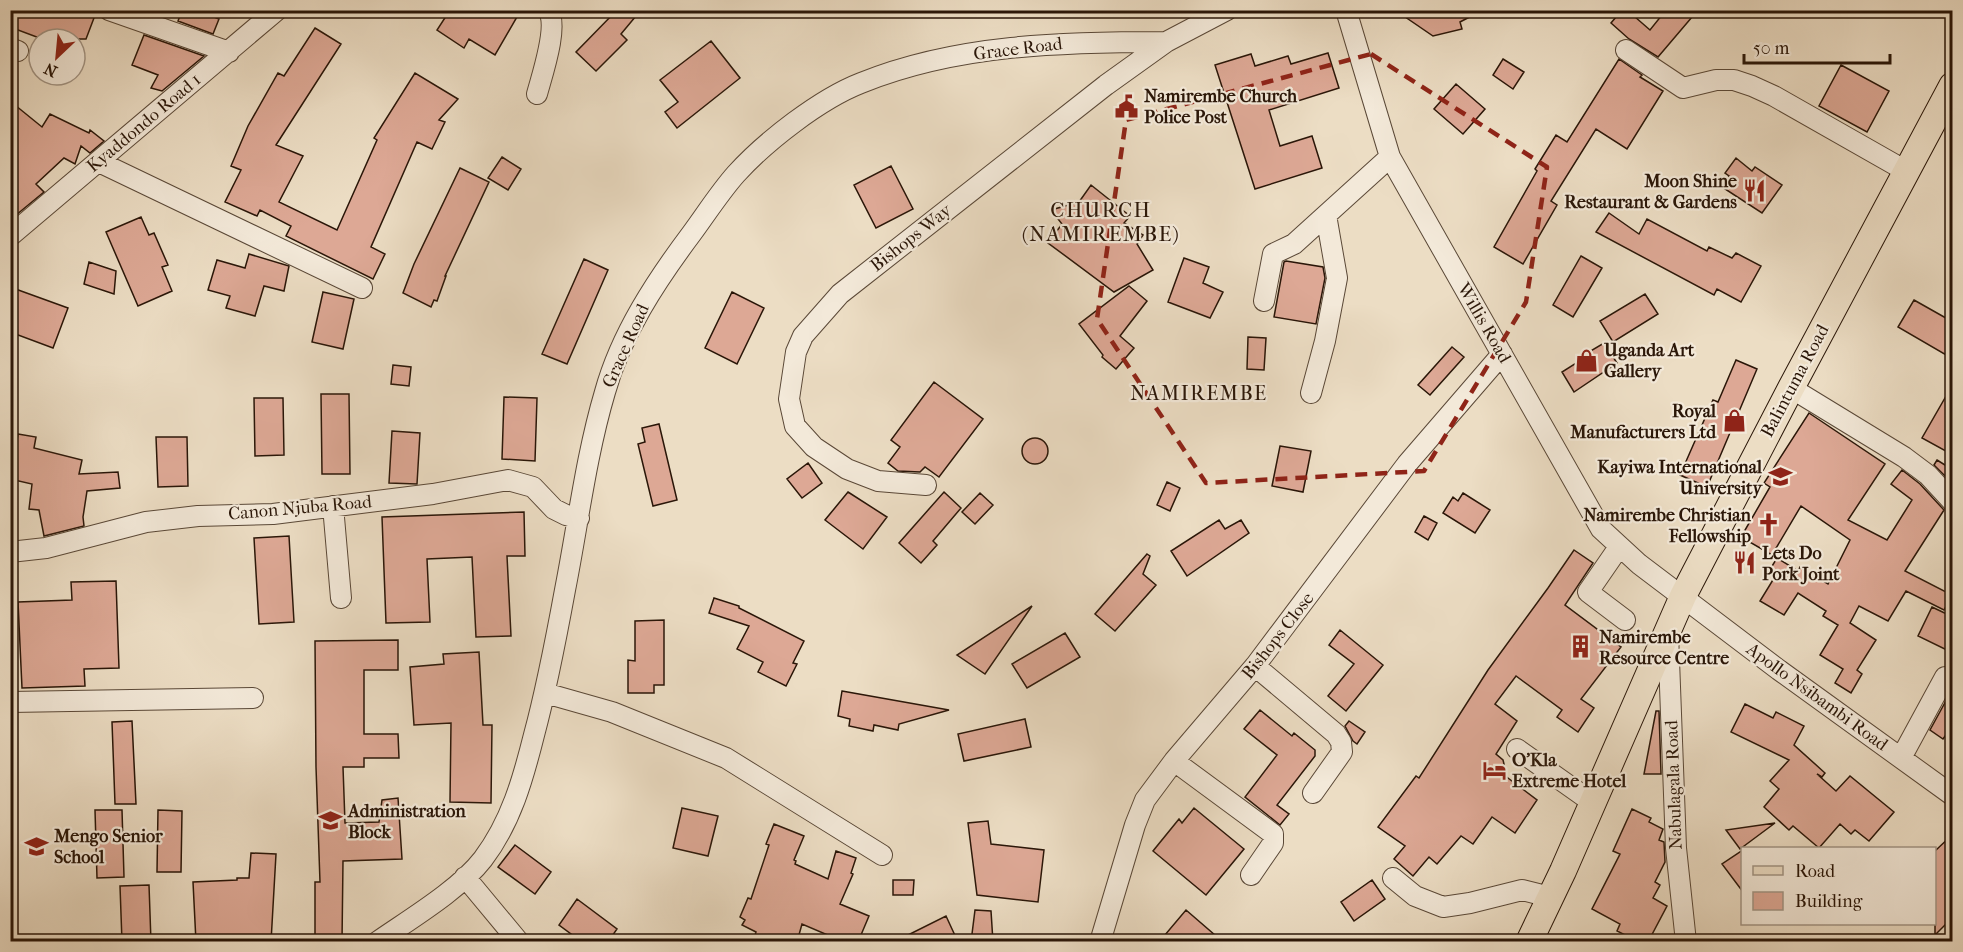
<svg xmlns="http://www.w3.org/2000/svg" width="1963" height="952" font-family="'IM FELL French Canon',serif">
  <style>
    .building { fill: #dda895; stroke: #2a1608; stroke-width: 1.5 }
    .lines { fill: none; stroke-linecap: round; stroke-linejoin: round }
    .minor-casing { stroke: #5a4837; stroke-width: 22 }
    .major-casing { stroke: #2a1608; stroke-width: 28 }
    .minor { stroke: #f3e9d9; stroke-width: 20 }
    .major { stroke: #ecddc4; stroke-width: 26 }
    .marked { fill: none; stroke: #8f2418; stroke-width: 4.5; stroke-dasharray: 12 8; stroke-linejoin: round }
    .labels { text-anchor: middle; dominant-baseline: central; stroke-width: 4.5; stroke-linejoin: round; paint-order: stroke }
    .street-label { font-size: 18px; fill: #2a1608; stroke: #f3e9d9 }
    .poi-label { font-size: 18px; font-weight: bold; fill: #2a1608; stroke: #f3e9d9; text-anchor: start }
    .neighbourhood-label { font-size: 20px; letter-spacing: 1.5px; fill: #2a1608; stroke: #f3e9d9 }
    .quarter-label { font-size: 21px; letter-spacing: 1.5px; fill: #2a1608; stroke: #f3e9d9 }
  </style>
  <rect width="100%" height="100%" fill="#ecddc4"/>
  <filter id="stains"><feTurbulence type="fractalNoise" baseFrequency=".00333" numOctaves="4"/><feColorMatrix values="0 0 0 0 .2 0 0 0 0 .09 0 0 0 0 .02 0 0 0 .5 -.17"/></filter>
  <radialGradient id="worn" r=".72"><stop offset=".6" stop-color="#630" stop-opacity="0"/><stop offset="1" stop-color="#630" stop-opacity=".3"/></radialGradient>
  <path class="building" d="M10,10H97L86,39H42L10,27Z
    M182,10H197L219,19L213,34L178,21Z
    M450,10H521L495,55L469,39L464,48L437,30Z
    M617,10H641L621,34L627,40L596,71L576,52Z
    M1395,10H1483L1460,22L1462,29L1433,36Z
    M1622,10H1627L1650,30L1666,10H1698L1658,57L1629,39L1611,23Z
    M315,28L341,44L276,145L303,156L279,202L337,230L377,140L374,138L415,73L458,99L439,120L445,122L432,149L417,142L371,247L385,254L373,279L286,236L291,226L260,210L257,216L225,202L241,170L231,166L248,126L278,73L284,76Z
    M144,35L204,56L162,91L151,88L158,75L132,65Z
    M711,41L740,78L677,128L665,112L678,102L660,80Z
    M1328,53L1339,88L1269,110L1280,146L1312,136L1322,168L1255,189L1215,65L1251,54L1255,66L1288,56L1291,64Z
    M1503,59L1524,72L1513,89L1493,75Z
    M1619,59L1642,75L1640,77L1663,91L1627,149L1596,129L1551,201L1557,205L1523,264L1494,247L1537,171L1535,169L1556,135L1567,142Z
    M1841,65L1889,91L1867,132L1819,106Z
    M1456,84L1485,109L1463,134L1434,109Z
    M10,101L42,127L50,114L89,133L90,130L104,141L90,153L81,146L75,164L64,158L36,184L44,192L10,220Z
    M502,157L521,169L508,190L488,178Z
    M1736,158L1752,171L1755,167L1782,185L1762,213L1722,187L1729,176L1725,173Z
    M891,166L913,209L876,228L854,185Z
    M460,168L489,182L445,276H446L437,301L434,300L431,307L403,293L414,264Z
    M1091,185L1130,216L1124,223L1143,235L1137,244L1153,270L1114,292L1048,243L1062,224L1051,210L1079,202Z
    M1609,213L1639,234L1647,219L1707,251L1709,247L1732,258L1736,253L1761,266L1741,302L1717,289L1714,295L1596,232Z
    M141,217L149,235L154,233L168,265L162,267L172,291L138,306L106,232Z
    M249,254L289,266L284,291L264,286L255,316L226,308L230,296L208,290L217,260L245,268Z
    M1581,256L1602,268L1573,317L1553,305Z
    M1184,258L1209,267L1203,283L1223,292L1210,318L1168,302Z
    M584,259L608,270L567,364L542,354Z
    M1286,261L1323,267L1325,278L1316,324L1274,317L1284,262Z
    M89,262L116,271L114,294L84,284Z
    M1129,286L1147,301L1120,336L1134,348L1116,369L1102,357L1103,355L1079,324Z
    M10,287L68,308L53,348L10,332Z
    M323,292L354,299L343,349L312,342Z
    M732,292L764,308L737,364L705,348Z
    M1645,294L1658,314L1613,342L1600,321Z
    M1914,300L1953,322V359L1898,327Z
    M1248,337L1266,338L1264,370L1247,369Z
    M1604,343L1617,363L1574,392L1562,372L1578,362L1577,359Z
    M1452,347L1464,357L1430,395L1418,385Z
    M1736,360L1757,369L1707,487L1680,475L1713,400L1718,402Z
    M393,365L411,367L409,386L391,384Z
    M934,382L983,419L939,477L925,467L920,472L898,471L888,463L900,447L891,440Z
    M1953,384V455L1922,438Z
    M321,394H349L350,474H322Z
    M504,397L537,398L535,461L502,459Z
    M254,398H283L284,455L255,456Z
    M1809,413L1885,464L1848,520L1887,540L1912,500L1891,484L1902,470L1920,484L1944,510L1905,571L1952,595L1944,610L1906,591L1888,621L1859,606L1850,623L1876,640L1857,670L1862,674L1851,693L1835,683L1843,669L1820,655L1838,625L1823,616L1826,611L1798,593L1784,615L1760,601L1776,575L1769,571L1777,558L1798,571L1800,567L1828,584L1850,540L1801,506L1772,555L1741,537L1770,487L1764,483Z
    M659,424L677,500L653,506L638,444L645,442L642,428Z
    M392,431L420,433L417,484L389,483Z
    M18,434L36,437L34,448L82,460L79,474L118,472L120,488L87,491L83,517L84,526L44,536L39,510L29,509L32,484L10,479Z
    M156,437H187L188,486L158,487Z
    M1022 451a13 13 0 1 1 26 0a13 13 0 1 1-26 0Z
    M1280,446L1311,451L1303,492L1272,486Z
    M1937,460L1953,470V484L1934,465Z
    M808,463L822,483L802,498L787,479Z
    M1167,482L1180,488L1170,511L1157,505Z
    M848,492L887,517L863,549L825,520Z
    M944,492L961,508L933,541L937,545L921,563L899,543Z
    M980,493L993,505L975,524L962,512Z
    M1463,493L1490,510L1475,533L1443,513L1453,497L1458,501Z
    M524,512L525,556H507L511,636L476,637L472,557L427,559L430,622L386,623L382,517Z
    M1424,516L1437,523L1428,540L1415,532Z
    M1219,520L1225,529L1241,520L1249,533L1187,576L1171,551Z
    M289,536L294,622L259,624L254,538Z
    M1574,550L1593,563L1565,605L1621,647L1581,699L1594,708L1578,732L1557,717L1562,710L1516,676L1495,704L1517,721L1496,754L1503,760L1505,768L1504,775L1537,800L1515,833L1492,817L1473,844L1461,836L1437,864L1429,857L1413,876L1394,859L1405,846L1378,827L1416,776L1419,778L1488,670L1548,588Z
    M1147,554L1150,556L1143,574L1156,585L1115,631L1095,614Z
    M116,581L119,668L84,669L85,686L22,688L18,602L72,600L71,582Z
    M714,598L739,606V608L804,641L793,663L797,664L786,686L758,672L763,662L737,649L749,626L709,613Z
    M1032,606L985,674L957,655Z
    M1932,607L1953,617V653L1918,636Z
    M664,620V685H654V693H628V660L635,661V621Z
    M1340,630L1383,665L1346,711L1328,696L1354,664L1329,645Z
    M1065,633L1080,657L1027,688L1012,664Z
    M398,640V670H364V734H398L399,758H364V767H343L345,823L379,822L382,800L398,798L402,859L343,861L342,942H315V882H320L316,767L315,641Z
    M479,652L483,725H492L491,803L450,802L451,723L414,725L410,667L444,664L443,654Z
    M1953,688V725L1943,739L1930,730Z
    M842,691L949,710L899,724L898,730L874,725L873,731L849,726L850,719L838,716Z
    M1745,704L1773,718L1776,712L1804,726L1794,745L1825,773L1822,777L1817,774L1836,791L1850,776L1894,812L1869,841L1855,830L1851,834L1840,824L1819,848L1793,826L1789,830L1764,807L1779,789L1770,781L1789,760L1731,732Z
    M1260,710L1292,736L1294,733L1315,750V756L1277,805L1289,814L1280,825L1245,797L1277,755L1244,729Z
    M1656,711H1659L1661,774H1644Z
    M1025,719L1031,747L964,761L958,734Z
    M132,721L136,804H115L112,722Z
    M1349,721L1365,732L1357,744L1353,741L1345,726Z
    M682,808L718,816L708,856L673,848Z
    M1194,808L1244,849L1206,895L1153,851L1179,819L1182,823Z
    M1632,809L1651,818L1649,822L1663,829L1659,840L1664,842L1665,862L1655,882L1660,885L1653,898L1667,906L1648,942L1635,936L1633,939L1617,931L1620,924L1592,909L1620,854L1613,851Z
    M95,810H122L124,877L97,878Z
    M158,810L182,811L181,872H157Z
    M988,821L991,844L1044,850L1038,902L977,895L968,823Z
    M1775,823L1740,849L1726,830Z
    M774,824L804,836L794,860L796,861L795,864L828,879L836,851L856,858L851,873L853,874L840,904L869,916L858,942H844L802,924L797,942H753L756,932L742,925L745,920L740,917L748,898L751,899L769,845L766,844Z
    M1953,834V917L1935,935V851Z
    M515,845L551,872L535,894L498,867Z
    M1743,850V892L1722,864Z
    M251,853L276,854L271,942H196L193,882L237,880V878H249Z
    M893,880H914L913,895H893Z
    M1372,880L1385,899L1354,921L1341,902Z
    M149,885L151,942H122L120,886Z
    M577,899L617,929L608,942H582L559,925Z
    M975,910L991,911L993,942H971Z
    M1186,910L1223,942H1159Z
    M946,916L958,942H894Z"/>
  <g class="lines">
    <defs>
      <path id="minor" d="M109,10L229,52
        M1346,10L1390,157L1601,529L1639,564L1779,670L1952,795
        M10,48L18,51
        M1626,50L1683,88L1716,80H1734L1752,86L1774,96L1906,171
        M537,94C542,75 559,26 548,10
        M99,162L362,288
        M10,236L277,10
        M1264,301L1273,254L1294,244L1390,157
        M1791,388L1904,457L1928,475L1952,501
        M1311,393L1325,341L1337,278L1326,215
        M926,485L878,481L847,469L814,447L795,426L789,399L796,352L803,336L840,294L1106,85L1166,42L1227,10
        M333,506L341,598
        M1619,547L1588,592L1625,620
        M10,552L46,548L146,522L198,516L273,514L433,494L508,480L533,487L554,509L566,515L579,518
        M1668,633L1676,848L1686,942
        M1255,666L1336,734L1341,742L1342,752L1313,793
        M545,693L612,712L726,758L882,855
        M10,702L253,698
        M1517,749L1592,802
        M1901,758L1945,677
        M1174,761L1273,834V843L1251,875
        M465,877L519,942
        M1393,878L1415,896L1443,907L1470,903L1522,890L1550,897
        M377,942C410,919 459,890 483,859C511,822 523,779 534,735C547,687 556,639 565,590C578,524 586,456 605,392C621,334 656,281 692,233C706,214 720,192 736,174C766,141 820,99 861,83C957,44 1064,42 1166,42
        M1100,942L1135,825L1145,800L1174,761L1255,666L1407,464L1502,354"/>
      <path id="major" d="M1529,942L1563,871L1683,596L1791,388L1952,86"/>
    </defs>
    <use href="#minor" class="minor-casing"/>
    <use href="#major" class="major-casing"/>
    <use href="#minor" class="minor"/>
    <use href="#major" class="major"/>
  </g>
  <path class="marked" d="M1371,54L1547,167L1526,302L1424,471L1206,483L1097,319L1126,120Z"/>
  <defs>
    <symbol id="civic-bare" viewBox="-9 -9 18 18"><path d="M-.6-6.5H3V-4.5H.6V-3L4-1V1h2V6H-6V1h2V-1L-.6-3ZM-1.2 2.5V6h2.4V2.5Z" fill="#8f2418" stroke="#f3e9d9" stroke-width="2.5" paint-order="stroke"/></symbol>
    <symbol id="restaurant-bare" viewBox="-9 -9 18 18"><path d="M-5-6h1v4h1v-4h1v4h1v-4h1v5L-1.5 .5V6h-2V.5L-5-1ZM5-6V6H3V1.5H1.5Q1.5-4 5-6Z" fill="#8f2418" stroke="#f3e9d9" stroke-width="2.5" paint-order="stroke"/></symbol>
    <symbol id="shop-bare" viewBox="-9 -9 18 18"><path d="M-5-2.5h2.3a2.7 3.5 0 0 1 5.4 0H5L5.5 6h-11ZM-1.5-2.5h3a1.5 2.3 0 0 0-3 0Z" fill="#8f2418" stroke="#f3e9d9" stroke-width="2.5" paint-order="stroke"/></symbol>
    <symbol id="school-bare" viewBox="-9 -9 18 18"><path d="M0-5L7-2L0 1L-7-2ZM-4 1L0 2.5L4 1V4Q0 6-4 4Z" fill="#8f2418" stroke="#f3e9d9" stroke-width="2.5" paint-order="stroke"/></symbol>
    <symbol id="church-bare" viewBox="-9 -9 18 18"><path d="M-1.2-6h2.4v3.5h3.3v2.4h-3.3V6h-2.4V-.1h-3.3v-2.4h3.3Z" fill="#8f2418" stroke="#f3e9d9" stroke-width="2.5" paint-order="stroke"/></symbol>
    <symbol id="building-bare" viewBox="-9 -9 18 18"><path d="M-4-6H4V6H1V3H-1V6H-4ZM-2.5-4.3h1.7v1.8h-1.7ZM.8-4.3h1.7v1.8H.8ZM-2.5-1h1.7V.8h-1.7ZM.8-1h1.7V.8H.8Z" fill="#8f2418" stroke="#f3e9d9" stroke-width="2.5" paint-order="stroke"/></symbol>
    <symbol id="hotel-bare" viewBox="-9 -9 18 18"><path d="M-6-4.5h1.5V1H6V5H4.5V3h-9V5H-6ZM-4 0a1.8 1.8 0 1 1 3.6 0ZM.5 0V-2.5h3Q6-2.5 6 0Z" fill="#8f2418" stroke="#f3e9d9" stroke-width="2.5" paint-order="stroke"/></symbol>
  </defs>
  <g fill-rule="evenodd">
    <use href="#civic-bare" x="1110" y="90" width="33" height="33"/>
    <use href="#restaurant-bare" x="1738" y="174" width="33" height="33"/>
    <use href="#shop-bare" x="1570" y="344" width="33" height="33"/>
    <use href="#shop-bare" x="1718" y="404" width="33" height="33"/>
    <use href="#school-bare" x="1764" y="460" width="33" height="33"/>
    <use href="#church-bare" x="1752" y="508" width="33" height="33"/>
    <use href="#restaurant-bare" x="1728" y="546" width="33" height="33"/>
    <use href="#building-bare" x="1564" y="630" width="33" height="33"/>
    <use href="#hotel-bare" x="1478" y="754" width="33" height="33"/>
    <use href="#school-bare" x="314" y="804" width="33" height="33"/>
    <use href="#school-bare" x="20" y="830" width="33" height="33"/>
  </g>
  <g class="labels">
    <g class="street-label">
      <text transform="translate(1018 49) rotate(-7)">Grace Road</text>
      <text transform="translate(144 123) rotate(-40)">Kyaddondo Road 1</text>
      <text transform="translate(911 238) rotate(-38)">Bishops Way</text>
      <text transform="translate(1484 323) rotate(60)">Willis Road</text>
      <text transform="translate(626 346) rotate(-66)">Grace Road</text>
      <text transform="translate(1795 381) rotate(-62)">Balintuma Road</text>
      <text transform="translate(300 508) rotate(-5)">Canon Njuba Road</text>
      <text transform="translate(1278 636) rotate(-52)">Bishops Close</text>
      <text transform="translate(1817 697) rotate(36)">Apollo Nsibambi Road</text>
      <text transform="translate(1674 785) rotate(-92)">Nabulagala Road</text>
    </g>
    <g class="poi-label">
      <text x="1144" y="96">Namirembe Church<tspan x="1144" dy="21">Police Post</tspan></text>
      <text x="1737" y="181" text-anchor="end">Moon Shine<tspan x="1737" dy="21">Restaurant &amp; Gardens</tspan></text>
      <text x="1604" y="350">Uganda Art<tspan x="1604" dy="21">Gallery</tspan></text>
      <text x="1716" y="411" text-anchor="end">Royal<tspan x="1716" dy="21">Manufacturers Ltd</tspan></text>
      <text x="1762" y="467" text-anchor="end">Kayiwa International<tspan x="1762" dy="21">University</tspan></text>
      <text x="1751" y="515" text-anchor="end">Namirembe Christian<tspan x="1751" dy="21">Fellowship</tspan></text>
      <text x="1762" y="553">Lets Do<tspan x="1762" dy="21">Pork Joint</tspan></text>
      <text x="1599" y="637">Namirembe<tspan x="1599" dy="21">Resource Centre</tspan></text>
      <text x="1512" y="760">O'Kla<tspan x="1512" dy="21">Extreme Hotel</tspan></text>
      <text x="348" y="811">Administration<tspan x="348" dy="21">Block</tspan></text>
      <text x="54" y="836">Mengo Senior<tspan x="54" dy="21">School</tspan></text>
    </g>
    <g class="neighbourhood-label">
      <text x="1199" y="393">NAMIREMBE</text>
    </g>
    <g class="quarter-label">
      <text x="1101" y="210">CHURCH<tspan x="1101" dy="24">(NAMIREMBE)</tspan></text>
    </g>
  </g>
  <rect width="1963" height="952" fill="none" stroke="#ecddc4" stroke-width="36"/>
  <rect x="12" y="12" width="1939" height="928" fill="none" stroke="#2a1608" stroke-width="3"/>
  <rect x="18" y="18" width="1927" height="916" fill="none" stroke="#2a1608" stroke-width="1.5"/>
  <rect x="1741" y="847" width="195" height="78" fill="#f3e9d9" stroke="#a39585" stroke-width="1.5"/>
  <rect x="1753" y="866" width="30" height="9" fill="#ecddc4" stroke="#a39585" stroke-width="1.5"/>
  <text x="1795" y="877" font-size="18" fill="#2a1608">Road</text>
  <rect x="1753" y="892" width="30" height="18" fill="#dda895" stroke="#a39585" stroke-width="1.5"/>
  <text x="1795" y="907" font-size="18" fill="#2a1608">Building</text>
  <g transform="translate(57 57) rotate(206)"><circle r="28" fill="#f3e9d9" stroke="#a39585" stroke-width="1.5"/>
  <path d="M0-4.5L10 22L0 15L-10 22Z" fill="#8f2418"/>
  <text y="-9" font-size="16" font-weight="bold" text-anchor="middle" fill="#2a1608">N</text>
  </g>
  <path d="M1744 54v9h146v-9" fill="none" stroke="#2a1608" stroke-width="3"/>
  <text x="1753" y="54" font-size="18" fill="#2a1608" stroke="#f3e9d9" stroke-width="4.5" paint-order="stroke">50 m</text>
  <rect width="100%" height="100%" filter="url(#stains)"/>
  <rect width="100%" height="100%" fill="url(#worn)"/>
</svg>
